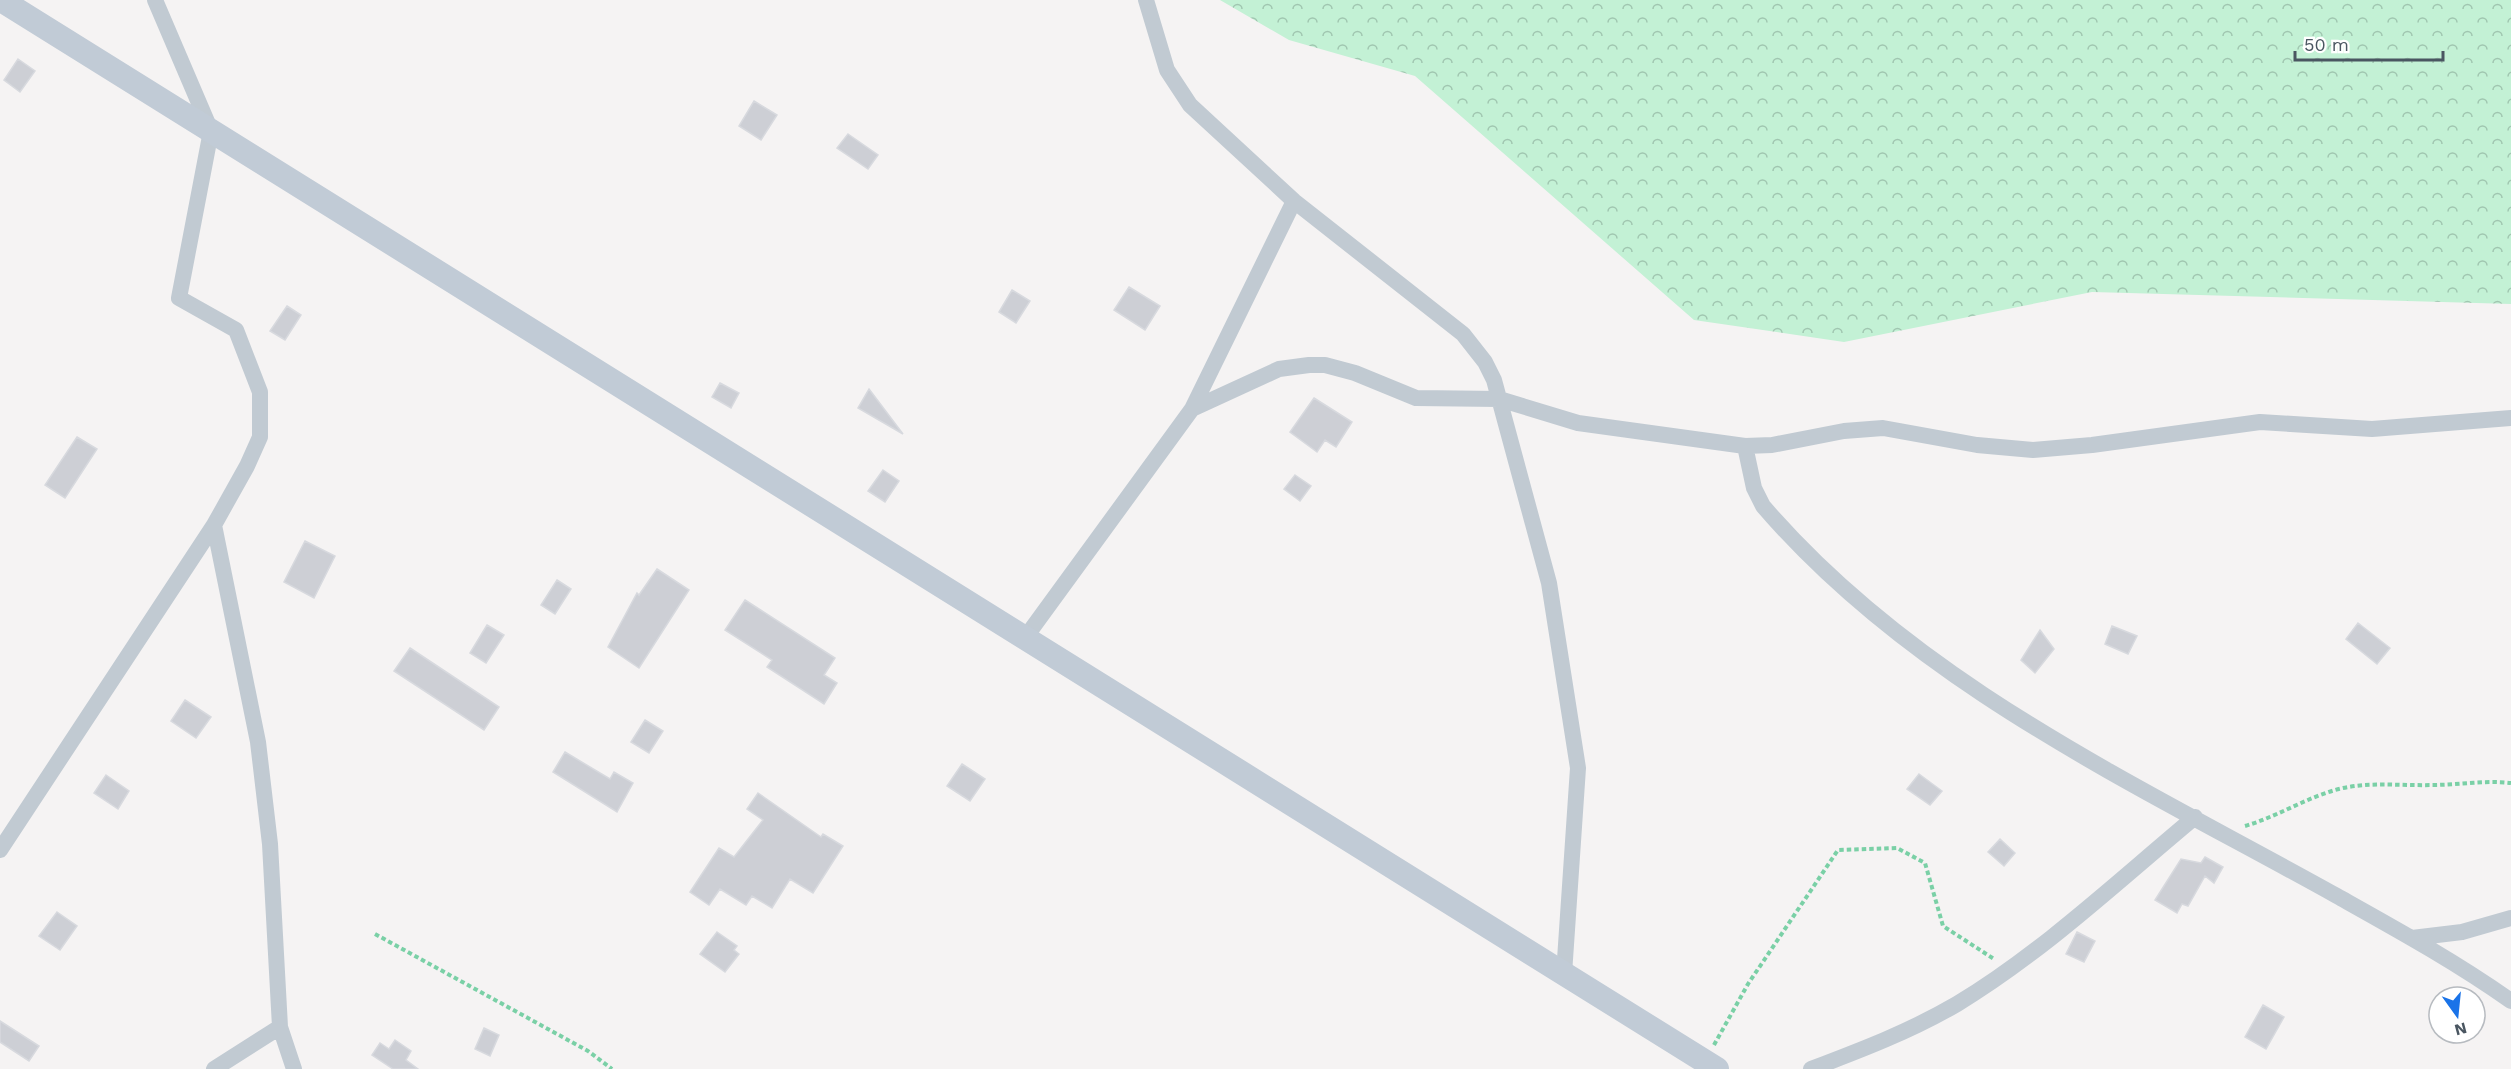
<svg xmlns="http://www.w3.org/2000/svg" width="2511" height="1069" font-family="'Work Sans',sans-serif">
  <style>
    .forest { fill: url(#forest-crowns) }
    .building { fill: #cdcfd5; stroke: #d7d9de; stroke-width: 1.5 }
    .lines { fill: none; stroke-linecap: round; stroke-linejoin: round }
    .path { stroke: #7ad0a6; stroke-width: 4; stroke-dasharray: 4.5 3; stroke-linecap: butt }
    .street { stroke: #c1cad2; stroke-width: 16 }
    .secondary { stroke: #c1cbd6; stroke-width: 24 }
  </style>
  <defs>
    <pattern id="forest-crowns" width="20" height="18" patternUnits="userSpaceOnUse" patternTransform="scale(1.5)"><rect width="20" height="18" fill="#c3f1d5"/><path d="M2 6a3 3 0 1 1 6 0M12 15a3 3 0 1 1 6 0" fill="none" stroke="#a0c6b0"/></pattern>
  </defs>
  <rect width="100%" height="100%" fill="#f5f3f3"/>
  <path class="forest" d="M1220,0H2511V304L2092,292L1844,342L1694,320L1415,76L1289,40Z"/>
  <path class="building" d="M18,59L35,71L20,92L4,80Z
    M754,101L777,115L761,140L739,126Z
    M848,134L878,155L868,169L837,148Z
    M1129,287L1160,306L1145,330L1114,310Z
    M1012,290L1030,301L1016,323L999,312Z
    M287,306L301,315L285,340L270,331Z
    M720,383L739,393L731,408L712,397Z
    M869,389L903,434L858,408Z
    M1314,398L1352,422L1336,447L1325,440L1317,452L1290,432Z
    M77,437L97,449L65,498L45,485Z
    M883,470L899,481L885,502L868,491Z
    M1295,475L1311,486L1300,501L1284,489Z
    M305,541L335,556L314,598L284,582Z
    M657,569L689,590L639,668L608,647L637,593L639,595Z
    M557,580L571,589L555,614L541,605Z
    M745,600L835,658L824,675L837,683L824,704L767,667L772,660L725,630Z
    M2358,623L2390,648L2377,664L2346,639Z
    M487,625L504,635L486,663L470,653Z
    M2112,626L2137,636L2128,654L2105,644Z
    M2040,630L2054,649L2035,673L2021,660Z
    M410,648L499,707L484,730L394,671Z
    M185,700L211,717L196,738L171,721Z
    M645,720L663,731L649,753L631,742Z
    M565,752L610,779L614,772L633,783L617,812L553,772Z
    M962,764L985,779L970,801L947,786Z
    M1919,774L1942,791L1930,805L1907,789Z
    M106,775L129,791L118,809L94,793Z
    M758,793L821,837L823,834L843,846L813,893L790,879L772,908L752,896L746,905L720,889L709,905L690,892L719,848L734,857L763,820L747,809Z
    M2000,839L2015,853L2004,866L1988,852Z
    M2205,857L2223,867L2214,883L2205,876L2188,906L2182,904L2177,913L2155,900L2181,859L2201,863Z
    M57,912L77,926L60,950L39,936Z
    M717,932L737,946L734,950L739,954L725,972L700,954Z
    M2077,932L2095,941L2084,962L2066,954Z
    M2263,1005L2284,1017L2266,1049L2245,1037Z
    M0,1021L39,1046L29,1061L0,1042Z
    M484,1028L499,1035L490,1056L475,1049Z
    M395,1040L411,1051L406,1060L418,1069H393L372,1055L380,1043L389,1049Z"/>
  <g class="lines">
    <path class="path" d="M2245,826C2276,817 2304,799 2335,790C2367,781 2400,786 2432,785C2459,785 2484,780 2511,783
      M375,934L588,1051L612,1069
      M1714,1045L1748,984L1838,850L1897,848L1925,863L1943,926L1994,959"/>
    <path class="street" d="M1146,0L1167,70L1190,105L1294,201L1463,334L1485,362L1494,380L1549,583L1578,768L1564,974
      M1192,409L1279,369L1309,365H1325L1355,373L1416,398L1499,399L1578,423L1745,446L1772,445L1844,431L1883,428L1977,445L2033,450L2092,445L2260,422L2372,429L2511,418
      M1745,446L1754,488L1763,506C1916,684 2136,784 2337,896C2396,929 2456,962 2511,1001
      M214,525L258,742L270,844L280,1027L294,1069
      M1025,638L1192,409L1294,201
      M0,850L214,525L247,466L260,437V392L236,330L179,298L211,131L155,0
      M2412,938L2462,932L2511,918
      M214,1069L280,1027
      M1811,1069C1861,1050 1911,1031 1957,1004C2043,952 2118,881 2195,817"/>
    <path class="secondary" d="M1,0L1717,1069"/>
  </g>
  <g transform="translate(2457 1015) rotate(165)"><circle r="28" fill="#ffffff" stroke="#b7bbc0" stroke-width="1.5"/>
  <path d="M0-4.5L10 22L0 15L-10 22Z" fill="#1a73e8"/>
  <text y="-9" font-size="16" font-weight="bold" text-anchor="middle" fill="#4a5661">N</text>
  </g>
  <path d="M2295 51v9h148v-9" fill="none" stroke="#4a5661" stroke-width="3"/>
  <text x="2304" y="51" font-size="18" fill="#4a5661" stroke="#ffffff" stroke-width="4.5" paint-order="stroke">50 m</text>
</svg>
